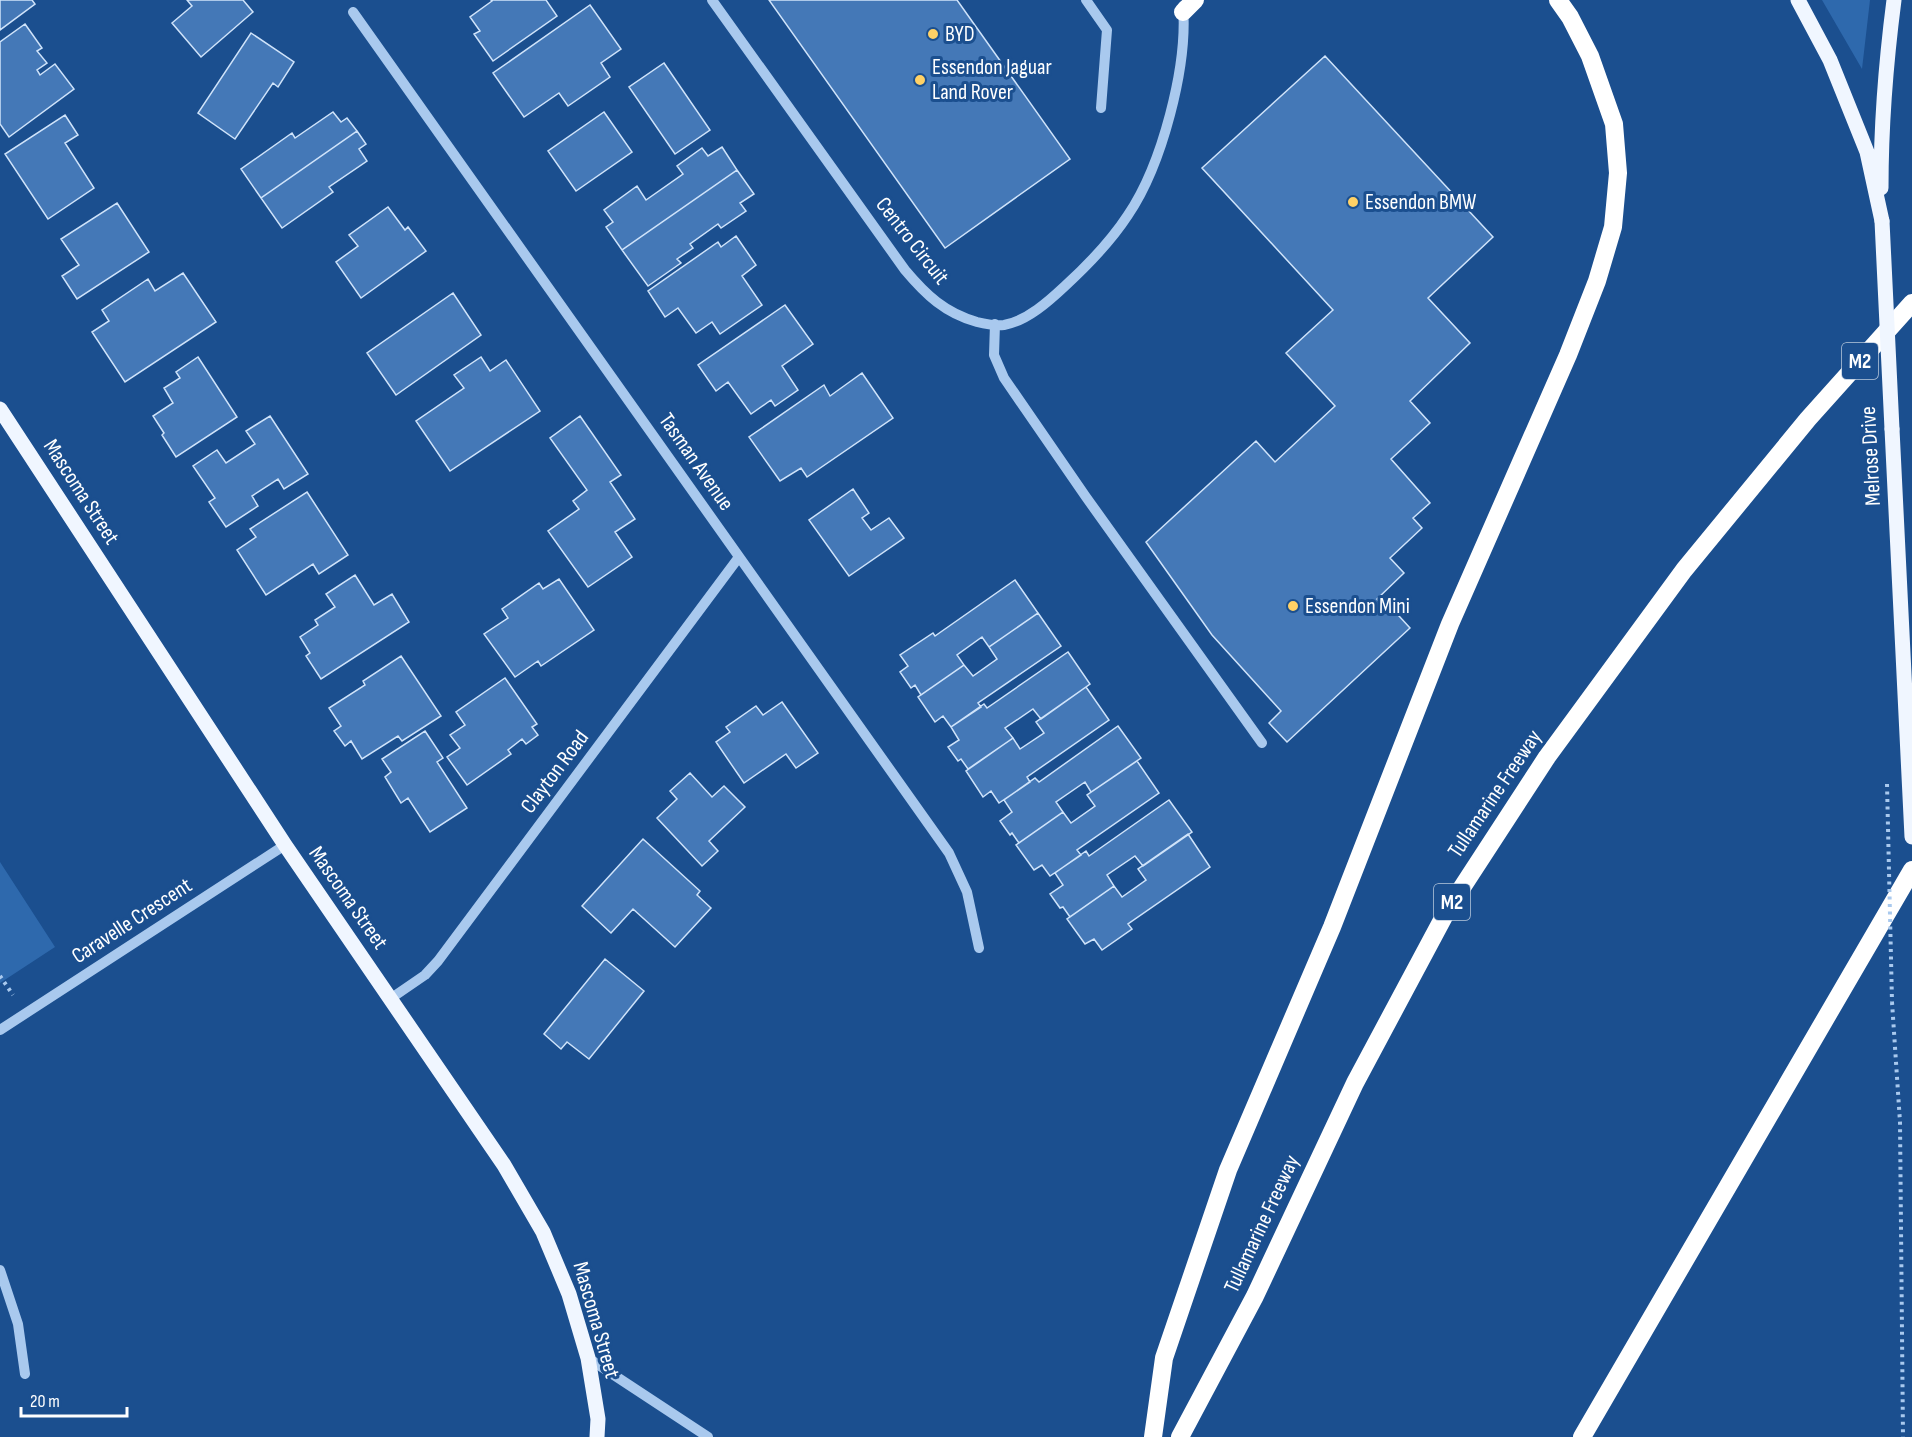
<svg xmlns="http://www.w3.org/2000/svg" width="1912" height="1437" font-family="'Sofia Sans Condensed',sans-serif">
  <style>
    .green { fill: #2e69ad }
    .building { fill: #4478b7; stroke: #cfe3fa; stroke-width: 1.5 }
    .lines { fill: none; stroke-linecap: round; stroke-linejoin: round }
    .path { stroke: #a9c9ee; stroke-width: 4; stroke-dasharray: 3 4.5; stroke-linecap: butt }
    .minor { stroke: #a9c9ee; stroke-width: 10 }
    .major { stroke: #f0f6ff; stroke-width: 15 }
    .highway { stroke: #fff; stroke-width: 18 }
    .path-bridge { stroke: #a9c9ee; stroke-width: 4; stroke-dasharray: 3 4.5; stroke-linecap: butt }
    .major-bridge { stroke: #f0f6ff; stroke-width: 15 }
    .poi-dot { fill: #ffd166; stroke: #1b4f8f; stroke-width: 2 }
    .labels { text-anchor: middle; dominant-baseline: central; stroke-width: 6; stroke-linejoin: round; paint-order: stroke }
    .shield { fill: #1b4f8f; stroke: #bbcadd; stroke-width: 1.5 }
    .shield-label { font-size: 21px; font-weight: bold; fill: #fff }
    .poi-label { font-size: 22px; fill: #fff; stroke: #1b4f8f; text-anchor: start }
    .street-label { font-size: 22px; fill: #fff; stroke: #1b4f8f }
  </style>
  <rect width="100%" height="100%" fill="#1b4f8f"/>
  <path class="green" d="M1822,0H1870L1862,69Z
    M0,862L55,947L0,983Z"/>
  <path class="building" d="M0,0H32L35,4L0,30Z
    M187,0H243L253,12L201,57L172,23L192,6Z
    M491,0H546L557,16L493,61L474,34L480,31L470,17L492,1Z
    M769,0H957L1070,159L945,248Z
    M590,5L621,49L601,63L610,77L568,106L559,93L524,117L493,73Z
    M25,24L42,48L37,51L47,63L37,70L40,75L55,64L74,89L9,137L0,124V42Z
    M251,33L294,62L278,87L273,83L235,139L198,113Z
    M1325,56L1493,237L1428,298L1470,343L1410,401L1430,423L1391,459L1430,503L1413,518L1422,528L1390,558L1404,573L1377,599L1384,607L1388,604L1410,628L1287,742L1269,723L1281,711L1212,635L1146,542L1256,441L1275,462L1335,406L1286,353L1333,310L1202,168Z
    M664,63L710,130L675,154L629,87Z
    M333,112L341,122L347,118L357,131L261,198L241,169L292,133L295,138Z
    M604,112L632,152L576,191L548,151Z
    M65,115L78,135L65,143L94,188L48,219L5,154Z
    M357,131L366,144L359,149L367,161L329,187L333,192L282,228L261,198Z
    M722,147L737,170L622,250L606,227L613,222L604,210L637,186L646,200L683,174L677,166L702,148L708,156Z
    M737,170L754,194L740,203L746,211L721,228L718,224L690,244L693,248L677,259L681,263L648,286L622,250Z
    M117,203L149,252L77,299L62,276L79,265L61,239Z
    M388,207L405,230L408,227L426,251L361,298L336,262L358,246L349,235Z
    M736,236L756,265L742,276L762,305L720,334L712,322L696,333L678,308L665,317L648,291L718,242L721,247Z
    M183,273L216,322L125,382L92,332L109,321L102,310L148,279L155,291Z
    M453,293L481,335L396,395L367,353Z
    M785,305L813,344L782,366L798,390L775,406L771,400L751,414L728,382L716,391L698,365Z
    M198,357L237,417L176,457L162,435L164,433L153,416L173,403L164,388L180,378L176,372Z
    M481,357L490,371L506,360L540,411L450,471L416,421L464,388L454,375Z
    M862,373L893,418L807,477L801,468L780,481L749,437L824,385L830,396Z
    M270,416L308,474L284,489L278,479L252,496L258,506L226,527L209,502L215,498L193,466L217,450L226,463L255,444L246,431Z
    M580,416L621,475L610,482L635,519L615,532L632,557L588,587L548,531L579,509L573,501L587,490L550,438Z
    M853,489L869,513L862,518L871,530L889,518L904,538L849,576L809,520Z
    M307,492L348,555L319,574L313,564L266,595L237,550L256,537L250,529Z
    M355,575L374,605L392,594L409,622L321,679L306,656L310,653L300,637L318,625L315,620L335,607L326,594Z
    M559,579L594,630L541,666L538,661L515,677L484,634L508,618L502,609L539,583L543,589Z
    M1015,580L1038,613L989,647L982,637L957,655L964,665L921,695L915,685L911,688L900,672L908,666L900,655L933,633L935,636Z
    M1038,613L1061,646L978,703L981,707L951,727L943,716L935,722L918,697L964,665L973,676L997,659L989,647Z
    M1068,652L1090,684L1041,719L1033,709L1005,728L1013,738L968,769L961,759L958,761L948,747L959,740L951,727L984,704L987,708Z
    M401,656L441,716L402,741L398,736L362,759L351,741L345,746L334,731L341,726L329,708L365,685L363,681Z
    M505,678L537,724L532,727L538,735L526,744L522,739L508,750L511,754L467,785L447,757L460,748L450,735L465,725L456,712Z
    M1086,687L1109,720L1027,777L1030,782L999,803L991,791L983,797L966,771L1013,738L1020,749L1044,733L1036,722Z
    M782,702L818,753L796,768L786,754L744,783L716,742L730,732L726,727L756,706L763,715Z
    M1118,726L1141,758L1091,792L1085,782L1056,802L1063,812L1019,843L1012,833L1010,835L1000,821L1012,812L1004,800L1035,778L1039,782Z
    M425,731L443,758L437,762L467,808L430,832L408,798L401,803L385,777L391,772L382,759Z
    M1137,761L1159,793L1077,850L1081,855L1050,876L1042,865L1034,870L1016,845L1063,812L1071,823L1095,806L1087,795Z
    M690,773L712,797L724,786L745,807L709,841L718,851L702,866L657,818L677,799L670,791Z
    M1169,800L1192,832L1143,866L1135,856L1107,875L1114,886L1070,917L1063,907L1060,908L1050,894L1063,885L1055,873L1086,851L1089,856Z
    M1188,834L1210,867L1128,924L1132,929L1102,950L1094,939L1085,944L1067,919L1114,886L1122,897L1146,880L1138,869Z
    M643,839L700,891L697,895L711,908L675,947L633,909L611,933L582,906Z
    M605,959L644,991L589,1059L567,1042L561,1049L544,1034Z"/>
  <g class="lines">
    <path class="path" d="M0,976L13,995
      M1892,1002L1900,1122L1903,1437"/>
    <path class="minor" d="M712,0L905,270C926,295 945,313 977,322C985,324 996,326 1004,325C1027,321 1049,301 1065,286C1089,264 1111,241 1128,215C1162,165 1188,66 1183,6
      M1086,0L1107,30L1101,108
      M353,12L949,853L967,892L979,948
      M995,324L994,355L1004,378L1086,497L1262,743
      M390,999L425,975L438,961L739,557
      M0,1030L285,845
      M0,1270L18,1324L25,1374
      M588,1358L708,1437"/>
    <path class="major" d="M1798,0L1830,60L1867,152L1882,221
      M1881,188C1881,125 1886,62 1894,0
      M0,409L285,845L504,1165L543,1232L569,1294L588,1358L598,1419L597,1437
      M1892,429L1912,837"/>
    <path class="highway" d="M1183,12L1195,0
      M1153,1437L1164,1358L1228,1170L1332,927L1450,624L1568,355L1597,281L1613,227L1618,173L1614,124L1590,56L1570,17L1558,0
      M1180,1437L1255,1296L1355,1083L1448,909L1547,757L1684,570L1808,419L1912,303
      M1582,1437L1912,870"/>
    <path class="path-bridge" d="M1869,441V453
      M1887,784L1892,1002"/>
    <path class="major-bridge" d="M1882,221L1892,429"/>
  </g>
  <g class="poi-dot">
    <circle cx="933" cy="34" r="6"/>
    <circle cx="920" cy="80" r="6"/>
    <circle cx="1353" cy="202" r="6"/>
    <circle cx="1293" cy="606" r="6"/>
  </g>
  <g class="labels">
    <g class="shield">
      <rect x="1842" y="343" width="36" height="36" rx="4.5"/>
      <rect x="1434" y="884" width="36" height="36" rx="4.5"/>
    </g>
    <g class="shield-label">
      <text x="1860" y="361">M2</text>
      <text x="1452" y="902">M2</text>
    </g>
    <g class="poi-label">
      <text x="945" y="34">BYD</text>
      <text x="932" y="67">Essendon Jaguar<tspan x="932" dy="25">Land Rover</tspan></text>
      <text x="1365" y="202">Essendon BMW</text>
      <text x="1305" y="606">Essendon Mini</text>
    </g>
    <g class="street-label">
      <text transform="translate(912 241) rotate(52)">Centro Circuit</text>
      <text transform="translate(1871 456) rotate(-93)">Melrose Drive</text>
      <text transform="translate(696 462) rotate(55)">Tasman Avenue</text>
      <text transform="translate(81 492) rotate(57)">Mascoma Street</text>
      <text transform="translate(555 772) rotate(-53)">Clayton Road</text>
      <text transform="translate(1495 794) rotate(-56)">Tullamarine Freeway</text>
      <text transform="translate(348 898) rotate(55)">Mascoma Street</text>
      <text transform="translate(132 921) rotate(-33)">Caravelle Crescent</text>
      <text transform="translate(1262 1224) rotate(-65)">Tullamarine Freeway</text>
      <text transform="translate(596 1320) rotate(74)">Mascoma Street</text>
    </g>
  </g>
  <path d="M21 1407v9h106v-9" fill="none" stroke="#ffffff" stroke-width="3"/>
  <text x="30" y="1407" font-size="18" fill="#ffffff" stroke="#1b4f8f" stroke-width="4.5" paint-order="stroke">20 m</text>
</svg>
